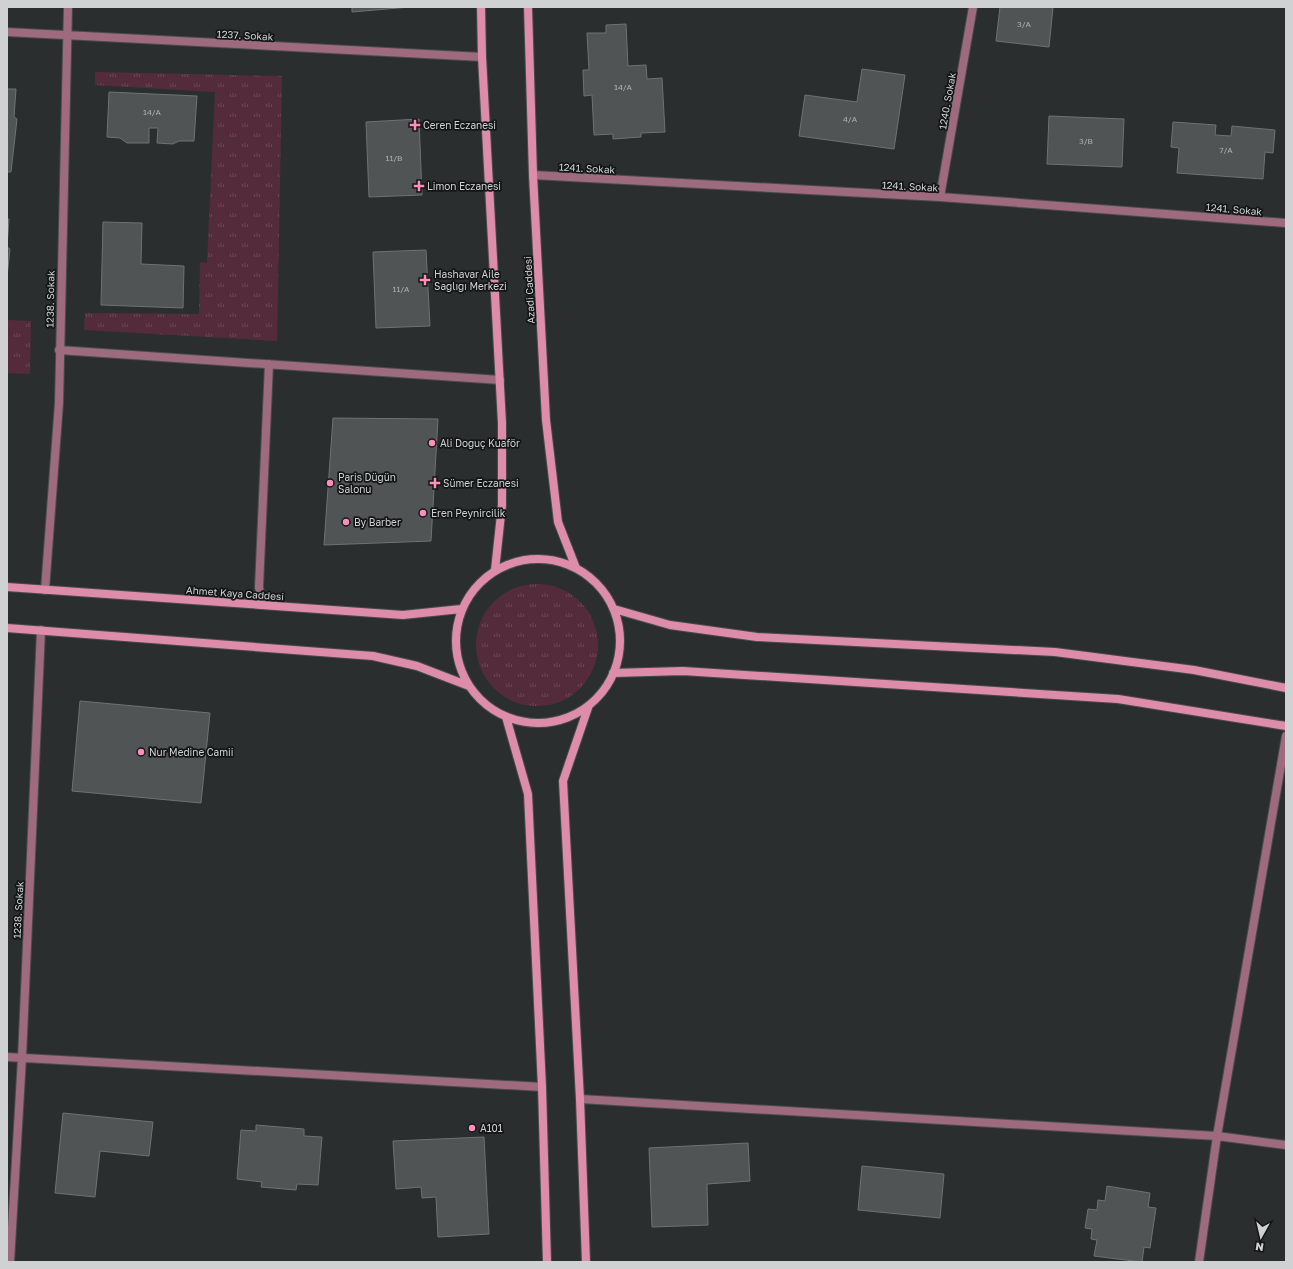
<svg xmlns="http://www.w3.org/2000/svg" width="1293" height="1269" font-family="'Golos Text',sans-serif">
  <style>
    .grass { fill: url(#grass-tufts) }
    .building { fill: #515455; stroke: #6e7273 }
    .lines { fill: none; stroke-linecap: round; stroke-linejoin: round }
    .street-casing { stroke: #494b4c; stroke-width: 10 }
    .secondary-casing { stroke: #494b4c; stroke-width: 10 }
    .street { stroke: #9d6b7d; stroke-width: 8 }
    .secondary { stroke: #dd8daa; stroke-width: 8 }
    .poi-dot { fill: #ff8eba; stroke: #141616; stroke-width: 1.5 }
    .labels { text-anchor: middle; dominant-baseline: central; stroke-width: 3.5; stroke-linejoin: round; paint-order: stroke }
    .number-label { font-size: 8px; fill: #b0b2b3 }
    .street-label { font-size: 10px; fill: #cfd1d2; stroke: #141616 }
    .poi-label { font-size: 10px; fill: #cfd1d2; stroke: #141616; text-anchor: start }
  </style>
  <defs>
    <pattern id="grass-tufts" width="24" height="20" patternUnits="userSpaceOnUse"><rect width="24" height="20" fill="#542b3b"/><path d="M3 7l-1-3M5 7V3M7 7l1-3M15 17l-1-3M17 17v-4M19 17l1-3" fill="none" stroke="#6c4956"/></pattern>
  </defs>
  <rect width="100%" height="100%" fill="#2b2e2f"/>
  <path class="grass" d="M95,72L282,76L277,341L84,330L85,313L199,314L200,262L207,263L215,92L95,85Z
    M7,320L31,321L30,374L7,373Z
    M476 645a61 61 0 1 1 122 0a61 61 0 1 1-122 0Z"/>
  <path class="building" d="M352,7H410L352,12Z
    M1000,7H1053L1049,47L996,41Z
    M626,24L628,66L646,65L647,79L662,78L665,132L641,133V137L613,139V134L594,135L592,95L584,96L583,70H589L587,33H606V25Z
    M862,69L905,75L894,149L799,136L805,95L857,102Z
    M7,89H16L14,117L17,119L11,172H7Z
    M109,92L197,96L194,141H179L173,144L157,143L158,128H149V143H127L120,138L107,137Z
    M1049,116L1124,119L1122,167L1047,164Z
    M419,119L422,195L369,197L366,122Z
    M1173,122L1216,125L1215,135L1231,136L1232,126L1275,130L1273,153L1265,152L1263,179L1177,173L1179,148L1171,147Z
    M7,219H9L7,247L10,249L7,277Z
    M103,222L142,223L141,264L184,266L183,308L101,305Z
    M426,250L430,326L376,328L373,252Z
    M333,418L438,419L431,541L324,545Z
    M80,701L210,713L201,803L72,791Z
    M63,1113L153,1122L149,1156L100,1151L95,1197L55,1193Z
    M256,1125L304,1129V1136L322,1137L318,1185L297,1184L296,1190L261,1187L262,1182L237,1179L241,1130L256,1131Z
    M484,1137L489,1234L438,1237L436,1197L422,1198L421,1187L396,1189L393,1141Z
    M748,1143L750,1181L707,1184L708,1225L652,1227L649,1148Z
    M862,1166L944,1174L940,1218L858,1210Z
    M1107,1186L1150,1193L1148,1207L1156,1208L1150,1248L1144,1247L1142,1262L1094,1256L1097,1240L1091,1239L1092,1229L1085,1228L1088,1209L1097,1210L1098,1200L1105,1201Z"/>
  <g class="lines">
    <defs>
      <path id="street" d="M7,32L482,57
        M533,175L940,197L1286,223
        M940,197L973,7
        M59,350L500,380
        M45,590L59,403L68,7
        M262,605L259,587L269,364
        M7,1057L542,1087
        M580,1099L1217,1136L1286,1145
        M10,1262L22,1058L41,630
        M1199,1262L1217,1136L1286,736"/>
      <path id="secondary" d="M481,7L482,57L502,423V505L495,570
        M528,7L533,175L546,420L558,522L576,568
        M456 641a82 82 0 1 1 164 0a82 82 0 1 1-164 0Z
        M7,587L403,615L461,609
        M614,609L670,625L757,637L1055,652L1194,670L1286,688
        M7,628L373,656L417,666L469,686
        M613,673L683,671L1118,699L1286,726
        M506,717L528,794L542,1087L547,1262
        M586,1262L580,1099L563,781L589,705"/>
    </defs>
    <use href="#street" class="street-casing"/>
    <use href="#secondary" class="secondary-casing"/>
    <use href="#street" class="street"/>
    <use href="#secondary" class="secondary"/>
  </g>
  <g class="poi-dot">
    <path d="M413 119h4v4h4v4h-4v4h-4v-4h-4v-4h4z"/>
    <path d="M417 180h4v4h4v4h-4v4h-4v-4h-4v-4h4z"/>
    <path d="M423 274h4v4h4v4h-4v4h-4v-4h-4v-4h4z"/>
    <circle cx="432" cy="443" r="4"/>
    <circle cx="330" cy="483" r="4"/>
    <path d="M433 477h4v4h4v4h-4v4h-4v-4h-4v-4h4z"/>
    <circle cx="423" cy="513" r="4"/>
    <circle cx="346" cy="522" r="4"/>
    <circle cx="141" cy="752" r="4"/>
    <circle cx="472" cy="1128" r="4"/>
  </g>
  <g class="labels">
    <g class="number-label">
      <text x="1024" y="24">3/A</text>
      <text x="623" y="87">14/A</text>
      <text x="152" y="112">14/A</text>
      <text x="850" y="119">4/A</text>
      <text x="1086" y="141">3/B</text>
      <text x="1226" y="150">7/A</text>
      <text x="394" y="158">11/B</text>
      <text x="401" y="289">11/A</text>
    </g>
    <g class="street-label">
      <text transform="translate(245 35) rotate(3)">1237. Sokak</text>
      <text transform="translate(947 101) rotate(-80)">1240. Sokak</text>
      <text transform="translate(587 168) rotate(3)">1241. Sokak</text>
      <text transform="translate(910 186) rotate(3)">1241. Sokak</text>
      <text transform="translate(1234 209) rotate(5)">1241. Sokak</text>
      <text transform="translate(529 290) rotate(-93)">Azadi Caddesi</text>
      <text transform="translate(50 299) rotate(-89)">1238. Sokak</text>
      <text transform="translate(235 593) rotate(4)">Ahmet Kaya Caddesi</text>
      <text transform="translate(18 910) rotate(-87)">1238. Sokak</text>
    </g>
    <g class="poi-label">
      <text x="423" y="125">Ceren Eczanesi</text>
      <text x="427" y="186">Limon Eczanesi</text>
      <text x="434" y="274">Hashavar Aile<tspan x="434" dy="12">Sağlığı Merkezi</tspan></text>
      <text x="440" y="443">Ali Doğuç Kuaför</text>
      <text x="338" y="477">Paris Düğün<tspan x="338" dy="12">Salonu</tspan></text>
      <text x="443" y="483">Sümer Eczanesi</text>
      <text x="431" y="513">Eren Peynircilik</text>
      <text x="354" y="522">By Barber</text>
      <text x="149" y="752">Nur Medine Camii</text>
      <text x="480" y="1128">A101</text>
    </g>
  </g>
  <rect width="1293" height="1269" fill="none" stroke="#cfd1d2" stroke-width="16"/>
  <g transform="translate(1261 1237) rotate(188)" stroke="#141616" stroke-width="3" paint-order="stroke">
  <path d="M0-3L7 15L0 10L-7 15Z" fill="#cfd1d2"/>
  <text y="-6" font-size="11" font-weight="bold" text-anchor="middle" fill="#cfd1d2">N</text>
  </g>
</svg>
